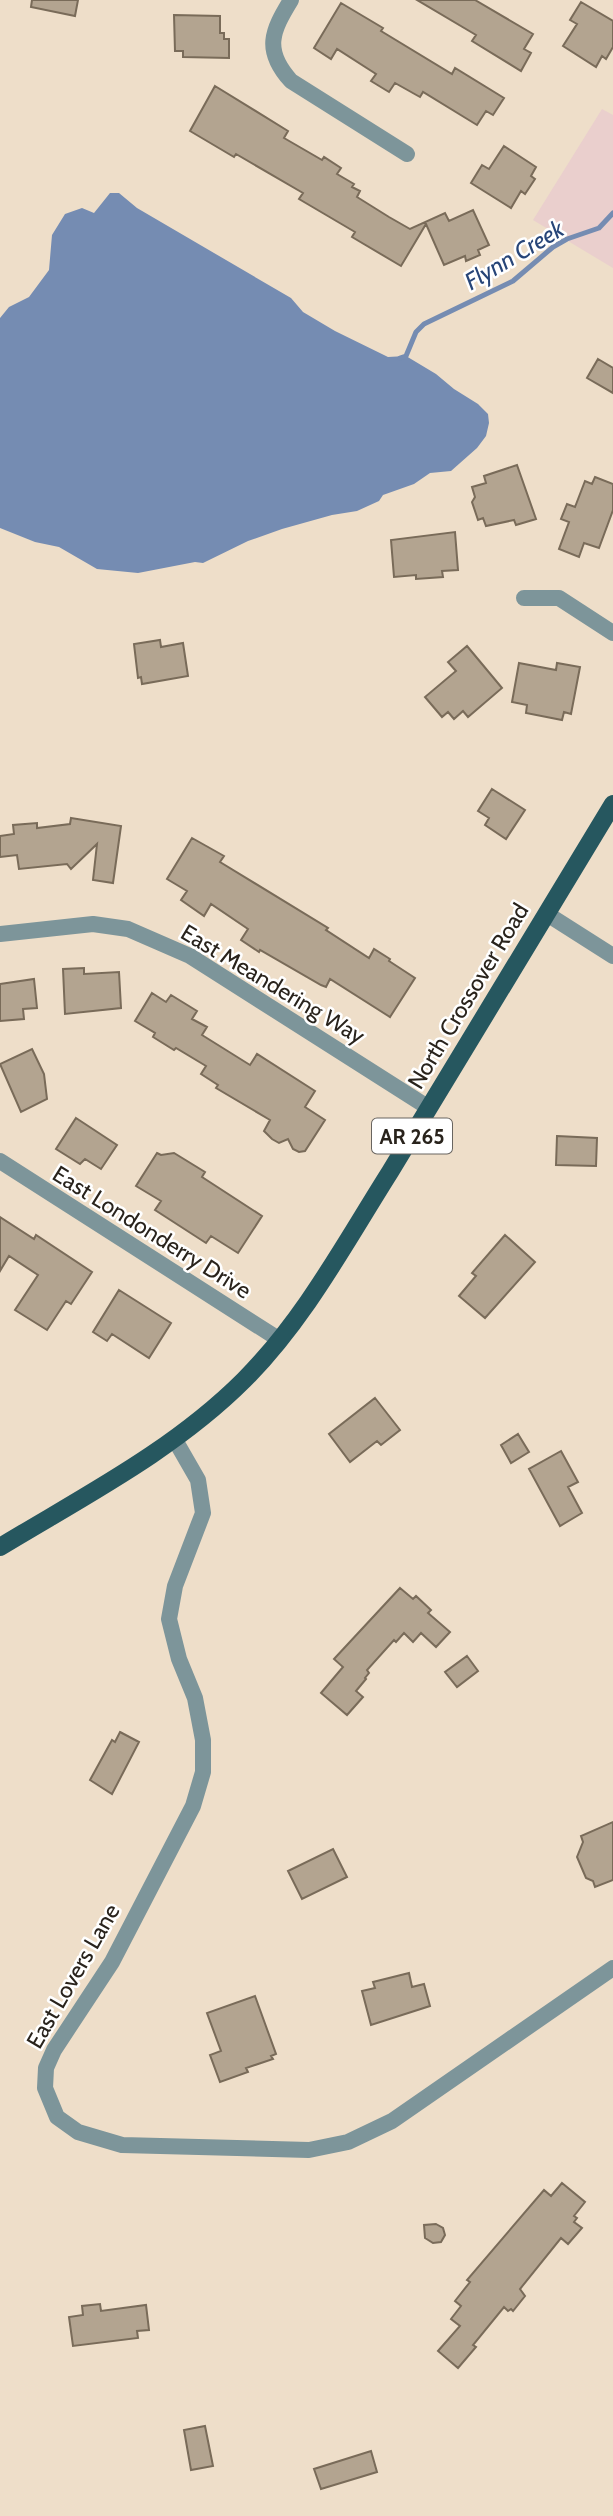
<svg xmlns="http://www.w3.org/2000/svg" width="613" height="2516" font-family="Cabin,sans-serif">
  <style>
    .commercial { fill: #eacfcd }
    .water { fill: #758cb2 }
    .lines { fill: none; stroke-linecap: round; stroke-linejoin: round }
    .stream { stroke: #758cb2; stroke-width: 5 }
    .building { fill: #b3a490; stroke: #796b59; stroke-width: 2 }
    .minor { stroke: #7d959a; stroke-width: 16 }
    .primary { stroke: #26575f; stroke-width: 18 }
    .labels { text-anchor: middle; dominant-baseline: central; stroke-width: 5; stroke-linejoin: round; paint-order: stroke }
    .shield { fill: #fff; stroke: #696560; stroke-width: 2 }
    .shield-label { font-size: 21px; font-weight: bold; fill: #29231c }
    .street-label { font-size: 23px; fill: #29231c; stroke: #fff }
    .water-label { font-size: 24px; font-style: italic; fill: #274578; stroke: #fff }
  </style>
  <rect width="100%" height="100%" fill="#eedec9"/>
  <path class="commercial" d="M602,109L613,115V268L533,220Z"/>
  <path class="water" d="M110,193H119L137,208L291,298L303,312L335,331L388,357L406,356L436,374L454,389L478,404L488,414L489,423L486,436L477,448L451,471L430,473L414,484L383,495L379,501L357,511L332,515L282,529L248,541L203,563L195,562L138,573L97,569L59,547L35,542L0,528V318L9,307L29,297L49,270L52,235L65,214L82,208L94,213Z"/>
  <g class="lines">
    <path class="stream" d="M400,358L406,356L416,332L424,324L513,281L553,247L567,239L599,228L613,213"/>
  </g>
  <path class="building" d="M32,0H78L75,16L31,7Z
    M417,0H475L533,34L524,49L531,53L521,71L472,41L476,35Z
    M581,2L613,21V47L606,59L602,56L596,67L563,46L577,24L570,20Z
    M341,3L383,28L381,31L452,74L455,68L504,98L493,115L486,111L477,125L423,92L420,97L395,83L389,92L371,81L376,74L337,49L331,59L314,48Z
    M174,15L220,16V33H224V39H229V58L183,57V51H175Z
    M215,86L288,131L284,138L322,160L324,157L341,168L337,174L354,184L352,187L360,191L357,197L389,217L410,229L445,213L449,221L473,210L489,245L478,250L480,255L466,261L465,256L444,265L426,224L401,266L352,237L355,232L299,199L303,193L236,154L234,157L190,131Z
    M504,146L536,167L531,176L535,179L525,194L521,191L511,208L471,183L482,165L489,169Z
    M598,359L613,368V393L587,378Z
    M517,465L536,519L516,525L514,520L486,526L483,518L478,520L472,502L475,497L472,487L486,483L484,476Z
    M595,477L613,484V510L599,548L584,543L579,557L559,549L569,522L561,519L567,504L575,507L585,481L592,484Z
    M455,532L458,570L442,571L443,577L416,579V575L394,577L391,540Z
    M160,640L161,647L183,643L188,676L142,684L141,677L138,678L134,644Z
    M467,646L502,688L468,717L463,711L454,719L448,712L442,717L425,697L456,671L448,662Z
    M519,663L556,670L557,663L580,667L571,714L564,712L562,720L526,713L527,705L512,702Z
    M492,789L525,810L506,839L485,825L489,818L478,811Z
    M71,818L121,826L113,883L93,880L97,844L71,869L67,864L19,869L17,855L0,857V836L14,834L13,825L37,823V828L70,824Z
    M192,838L224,856L220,862L328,928L326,930L369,958L374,949L390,959L389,961L415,978L390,1017L330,979L326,987L321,985L260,950L259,952L241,940L248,929L211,904L204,916L181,900L187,891L167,879Z
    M84,968V974L119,972L121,1008L65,1014L63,969Z
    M34,979L37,1008L23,1009L24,1019L0,1021V984Z
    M152,993L166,1002L171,995L197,1011L192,1019L207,1027L202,1035L250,1065L257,1054L315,1091L305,1107L325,1120L305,1151L299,1152L293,1149L288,1139L279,1143L272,1139L264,1131L270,1120L216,1088L218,1085L201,1074L206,1066L176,1048L174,1050L153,1037L155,1033L135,1021Z
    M32,1049L44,1074L47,1099L21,1112L0,1064Z
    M76,1118L117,1145L101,1169L85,1159L80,1164L56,1149Z
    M557,1136L597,1138L596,1166L556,1165Z
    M157,1153L161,1155L174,1153L205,1172L202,1177L262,1216L238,1253L211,1236L206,1243L155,1210L161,1201L136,1186Z
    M0,1217L34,1239L36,1235L92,1272L71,1304L66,1301L47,1330L15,1310L38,1275L9,1256L0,1271Z
    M505,1235L535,1262L485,1318L459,1296L476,1276L472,1273Z
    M119,1290L171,1323L149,1358L112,1334L107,1341L93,1332Z
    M375,1398L400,1430L381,1445L377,1441L350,1462L329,1434Z
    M518,1434L529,1452L511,1463L501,1445Z
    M561,1451L578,1482L568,1487L582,1513L560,1526L529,1469Z
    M400,1588L413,1599L416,1596L431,1610L428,1613L450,1632L436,1647L421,1633L413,1642L404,1633L396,1642L394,1640L367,1670L369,1673L365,1678L366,1679L356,1691L363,1697L347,1715L321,1693L343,1667L334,1659Z
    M467,1656L478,1671L457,1687L445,1672Z
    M120,1732L139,1742L112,1794L90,1780L112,1740L115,1742Z
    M613,1822V1880L595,1887L593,1881L586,1878L577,1857L583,1842L581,1836Z
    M333,1849L347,1877L302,1899L288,1871Z
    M409,1973L412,1987L424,1984L430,2006L371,2025L362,1991L375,1988L373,1982Z
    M255,1996L276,2054L271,2056L273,2059L246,2068L248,2072L220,2082L210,2055L221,2051L207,2013Z
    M562,2183L585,2202L574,2216L577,2218L574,2222L582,2228L568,2244L561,2238L520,2289L525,2296L513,2311L511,2309L508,2311L504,2307L473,2345L476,2347L458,2368L438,2351L460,2326L451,2319L461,2306L455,2301L470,2282L467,2280L544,2190L551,2196Z
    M436,2224L443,2228L445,2235L441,2242L433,2243L425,2238L424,2225Z
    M100,2304L101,2311L146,2305L149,2330L137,2331L138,2338L73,2346L69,2317L83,2315L82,2306Z
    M205,2426L213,2466L191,2470L184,2430Z
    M371,2451L377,2472L321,2489L314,2469Z"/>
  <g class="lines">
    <path class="minor" d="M291,0C272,31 263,50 291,81L407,154
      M524,598H559L613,633
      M547,914L613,956
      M0,934L93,924L128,929L190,956L429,1108
      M0,1161L280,1340
      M175,1440L198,1480L203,1513L175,1586L169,1619L179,1659L195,1698L203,1740V1772L193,1806L112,1962L54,2050L46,2068L45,2088L57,2117L78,2132L122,2145L309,2150L348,2142L392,2121L613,1968"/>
    <path class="primary" d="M0,1547C84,1496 174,1450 244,1380C304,1320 345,1243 390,1172C465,1050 539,927 613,804"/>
  </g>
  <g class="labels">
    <rect class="shield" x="372" y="1118.5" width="80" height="35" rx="5"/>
    <g class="shield-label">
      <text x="412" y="1136">AR 265</text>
    </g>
    <g class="street-label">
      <text transform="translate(273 984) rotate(31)">East Meandering Way</text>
      <text transform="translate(468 996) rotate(-59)">North Crossover Road</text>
      <text transform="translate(152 1232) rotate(32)">East Londonderry Drive</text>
      <text transform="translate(73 1976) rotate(-60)">East Lovers Lane</text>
    </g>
    <g class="water-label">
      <text transform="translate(514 255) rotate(-31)">Flynn Creek</text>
    </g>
  </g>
</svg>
